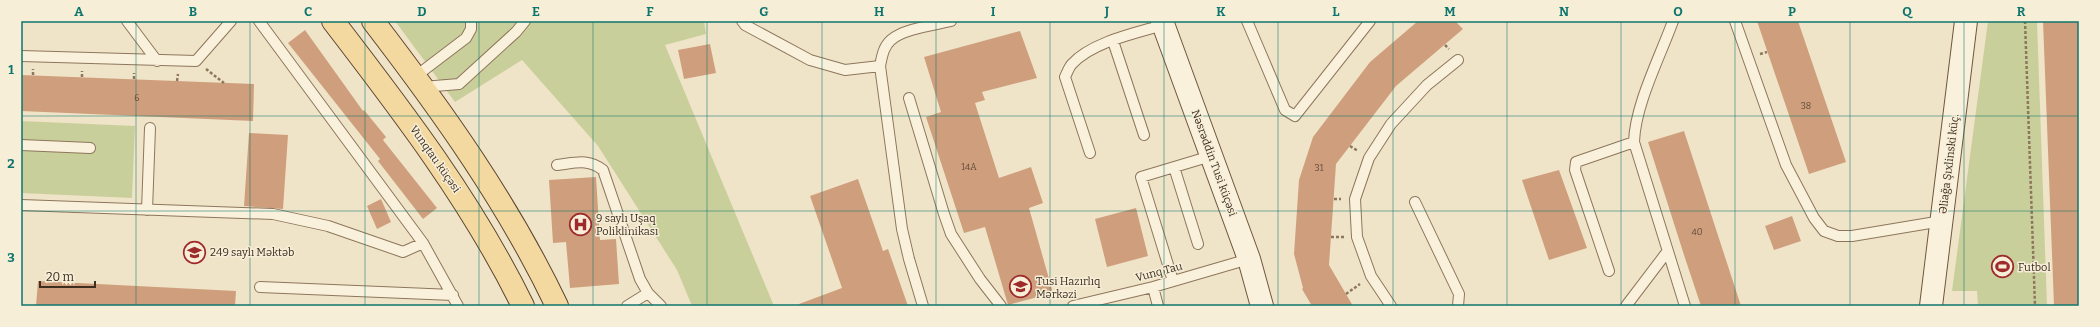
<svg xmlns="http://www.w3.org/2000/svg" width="2100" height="327" font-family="Bitter,serif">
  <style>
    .green { fill: #c9cf9b }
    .building { fill: #cf9f7d }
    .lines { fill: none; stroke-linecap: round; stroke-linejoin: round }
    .lane-casing { stroke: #8d765c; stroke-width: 12 }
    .secondary-casing { stroke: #6f573f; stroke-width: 24 }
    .primary-casing { stroke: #5b4430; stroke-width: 24 }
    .path { stroke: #8d765c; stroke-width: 2.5; stroke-dasharray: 3 2; stroke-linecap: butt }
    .lane { stroke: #faf1dc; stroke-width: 10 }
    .secondary { stroke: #faf1dc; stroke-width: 22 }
    .primary { stroke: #f3d9a0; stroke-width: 22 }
    .grid { fill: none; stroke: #0f766e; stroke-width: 1; stroke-opacity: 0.55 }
    .labels { text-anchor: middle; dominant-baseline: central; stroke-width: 3; stroke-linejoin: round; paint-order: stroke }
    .number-label { font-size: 9px; fill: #624a37 }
    .street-label { font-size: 11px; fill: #3d2e20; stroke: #f7eed8 }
    .poi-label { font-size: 11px; fill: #3d2e20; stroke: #f7eed8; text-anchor: start }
    .neatline { fill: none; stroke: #0f766e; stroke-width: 1.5 }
    .grid-label { font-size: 13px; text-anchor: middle; font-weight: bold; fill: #0f766e }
  </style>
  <rect width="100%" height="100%" fill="#f0e4c8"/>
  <path class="green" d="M395,21H704L706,34L665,45L774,306H692L677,270L598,146L522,60L455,102Z
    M1988,21H2037L2047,306H1978L1977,291H1952Z
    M21,121L135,126L132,198L21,193Z"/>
  <path class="building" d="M1418,21H1455L1463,29L1396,86L1336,164L1329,265L1353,306H1312L1302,289L1303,288L1294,254L1299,180L1313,137L1370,62Z
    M1757,21H1798L1846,162L1809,174Z
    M2043,21H2079V306H2054Z
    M305,30L363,111L364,110L386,137L383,140L437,208L423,219L378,161L380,159L288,43Z
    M1020,31L1037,78L982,92L985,100L975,103L999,178L1031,167L1043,203L1029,208L1053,293L1008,305L985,227L964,233L926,117L941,112L924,57Z
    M710,44L716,73L684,79L678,50Z
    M21,75L254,84L253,121L21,111Z
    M1684,131L1741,306H1701L1684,255L1648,142Z
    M249,133L288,135L283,209L244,206Z
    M1559,170L1587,248L1549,260L1522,180Z
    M596,177L600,240L616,239L619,284L570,288L566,242L553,243L549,180Z
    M858,179L883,251L888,249L908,306H799V304L842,288L810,196Z
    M381,199L391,222L377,229L367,206Z
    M1136,208L1148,256L1107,267L1095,219Z
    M1792,216L1801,241L1774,250L1765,226Z
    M38,281L236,291L235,306H36Z"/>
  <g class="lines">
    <defs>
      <path id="lane" d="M127,21L157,61
        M259,21L423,243L458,306
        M742,21L745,25L810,60L845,70L880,66
        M1247,21L1285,110L1295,116L1370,21
        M1673,21C1660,57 1635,105 1634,142L1685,306
        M1735,21L1786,165L1814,218L1824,231L1838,236H1852L1942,221
        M1113,41L1144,135
        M21,56L196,61L231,21
        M416,76L466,38L471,29V21
        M423,87L459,84L516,32L525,21
        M909,98L944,214L951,234L980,279L1001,306
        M21,145L90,148
        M1090,153L1065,77C1067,73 1069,67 1072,64C1092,42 1136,33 1163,25
        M557,165C575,163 588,158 603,170L640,279L648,293L661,306
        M1174,167L1198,244
        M1415,202L1459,294L1458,306
        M21,205L273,214L328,226L403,252L423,243
        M147,210L150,128
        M1609,271L1575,170L1576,162L1634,142
        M1173,281L1141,177L1211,156
        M260,287L453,295
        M1153,287L1158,306
        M627,306L648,293
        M923,306L909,259L902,229L880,66C882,57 883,47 891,40C903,29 934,25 951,21
        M1073,306L1153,287L1249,259
        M1391,306L1371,276L1357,237L1355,199L1369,158L1391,124L1427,85L1458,60
        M1626,306L1667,252"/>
      <path id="secondary" d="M1162,21L1249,259L1262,306
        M1931,306L1966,21"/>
      <path id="primary" d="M333,21C403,112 472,202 523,306
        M373,21C442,111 508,203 557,306"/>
    </defs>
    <use href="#lane" class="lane-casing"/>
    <use href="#secondary" class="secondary-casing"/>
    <use href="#primary" class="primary-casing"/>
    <path class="path" d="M2025,21L2035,306
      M1445,45L1449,49
      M1760,54L1767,52
      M206,69L224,83
      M33,75V69
      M82,77V71
      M134,79V73
      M177,81L178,74
      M1350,146L1358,151
      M1334,199H1341
      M1331,237H1344
      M1346,294L1360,284"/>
    <use href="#lane" class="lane"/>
    <use href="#secondary" class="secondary"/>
    <use href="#primary" class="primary"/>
  </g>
  <path class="grid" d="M136,21V306M250,21V306M365,21V306M479,21V306M593,21V306M707,21V306M822,21V306M936,21V306M1050,21V306M1164,21V306M1278,21V306M1393,21V306M1507,21V306M1621,21V306M1735,21V306M1850,21V306M1964,21V306M21,116H2079M21,211H2079"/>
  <defs>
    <symbol id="hospital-ring" viewBox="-11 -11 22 22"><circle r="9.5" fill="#f7eed8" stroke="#9e2a2b" stroke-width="1.5"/><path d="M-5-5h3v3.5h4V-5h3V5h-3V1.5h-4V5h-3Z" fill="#9e2a2b"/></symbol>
    <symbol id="school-ring" viewBox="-11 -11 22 22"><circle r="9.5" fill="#f7eed8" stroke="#9e2a2b" stroke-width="1.5"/><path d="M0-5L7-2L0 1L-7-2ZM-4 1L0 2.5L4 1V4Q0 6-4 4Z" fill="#9e2a2b"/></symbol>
    <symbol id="stadium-ring" viewBox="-11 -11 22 22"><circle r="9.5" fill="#f7eed8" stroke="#9e2a2b" stroke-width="1.5"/><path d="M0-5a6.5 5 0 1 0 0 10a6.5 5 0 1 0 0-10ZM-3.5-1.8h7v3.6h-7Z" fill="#9e2a2b"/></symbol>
    <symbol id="university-ring" viewBox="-11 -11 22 22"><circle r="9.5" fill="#f7eed8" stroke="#9e2a2b" stroke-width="1.5"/><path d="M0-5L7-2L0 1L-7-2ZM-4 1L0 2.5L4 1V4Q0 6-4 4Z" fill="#9e2a2b"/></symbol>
  </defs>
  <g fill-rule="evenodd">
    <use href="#hospital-ring" x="568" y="212" width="25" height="25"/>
    <use href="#school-ring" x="182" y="240" width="25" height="25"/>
    <use href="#stadium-ring" x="1990" y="254" width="25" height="25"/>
    <use href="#university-ring" x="1008" y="274" width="25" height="25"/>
  </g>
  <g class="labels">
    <g class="number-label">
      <text x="137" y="98">6</text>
      <text x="1806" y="106">38</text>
      <text x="969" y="167">14A</text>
      <text x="1319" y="168">31</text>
      <text x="1697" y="232">40</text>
    </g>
    <g class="street-label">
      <text transform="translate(435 159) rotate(55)">Vunqtau küçəsi</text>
      <text transform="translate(1214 163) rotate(70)">Nəsrəddin Tusi küçəsi</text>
      <text transform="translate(1949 164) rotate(-83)">Əliağa Şıxlinski küç.</text>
      <text transform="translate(1159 272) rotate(-15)">Vunq Tau</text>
    </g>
    <g class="poi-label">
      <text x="596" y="218">9 saylı Uşaq<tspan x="596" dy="13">Poliklinikası</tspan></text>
      <text x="210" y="252">249 saylı Məktəb</text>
      <text x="2018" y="267">Futbol</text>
      <text x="1036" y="281">Tusi Hazırlıq<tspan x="1036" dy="13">Mərkəzi</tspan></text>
    </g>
  </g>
  <rect width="2100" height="327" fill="none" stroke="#f7eed8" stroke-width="44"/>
  <path d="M40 281v6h55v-6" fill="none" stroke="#3d2e20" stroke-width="2"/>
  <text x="46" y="281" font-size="12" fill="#3d2e20" stroke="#f7eed8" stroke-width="3" paint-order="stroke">20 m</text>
  <rect x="22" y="22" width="2056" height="283" class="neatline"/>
  <g class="grid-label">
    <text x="79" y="16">A</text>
    <text x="193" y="16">B</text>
    <text x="308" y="16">C</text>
    <text x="422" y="16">D</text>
    <text x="536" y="16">E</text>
    <text x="650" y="16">F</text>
    <text x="764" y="16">G</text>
    <text x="879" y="16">H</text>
    <text x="993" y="16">I</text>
    <text x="1107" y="16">J</text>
    <text x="1221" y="16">K</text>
    <text x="1336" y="16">L</text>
    <text x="1450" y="16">M</text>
    <text x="1564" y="16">N</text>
    <text x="1678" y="16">O</text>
    <text x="1792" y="16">P</text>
    <text x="1907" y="16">Q</text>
    <text x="2021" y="16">R</text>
    <text x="11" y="74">1</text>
    <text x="11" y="168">2</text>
    <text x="11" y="262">3</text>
  </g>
</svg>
